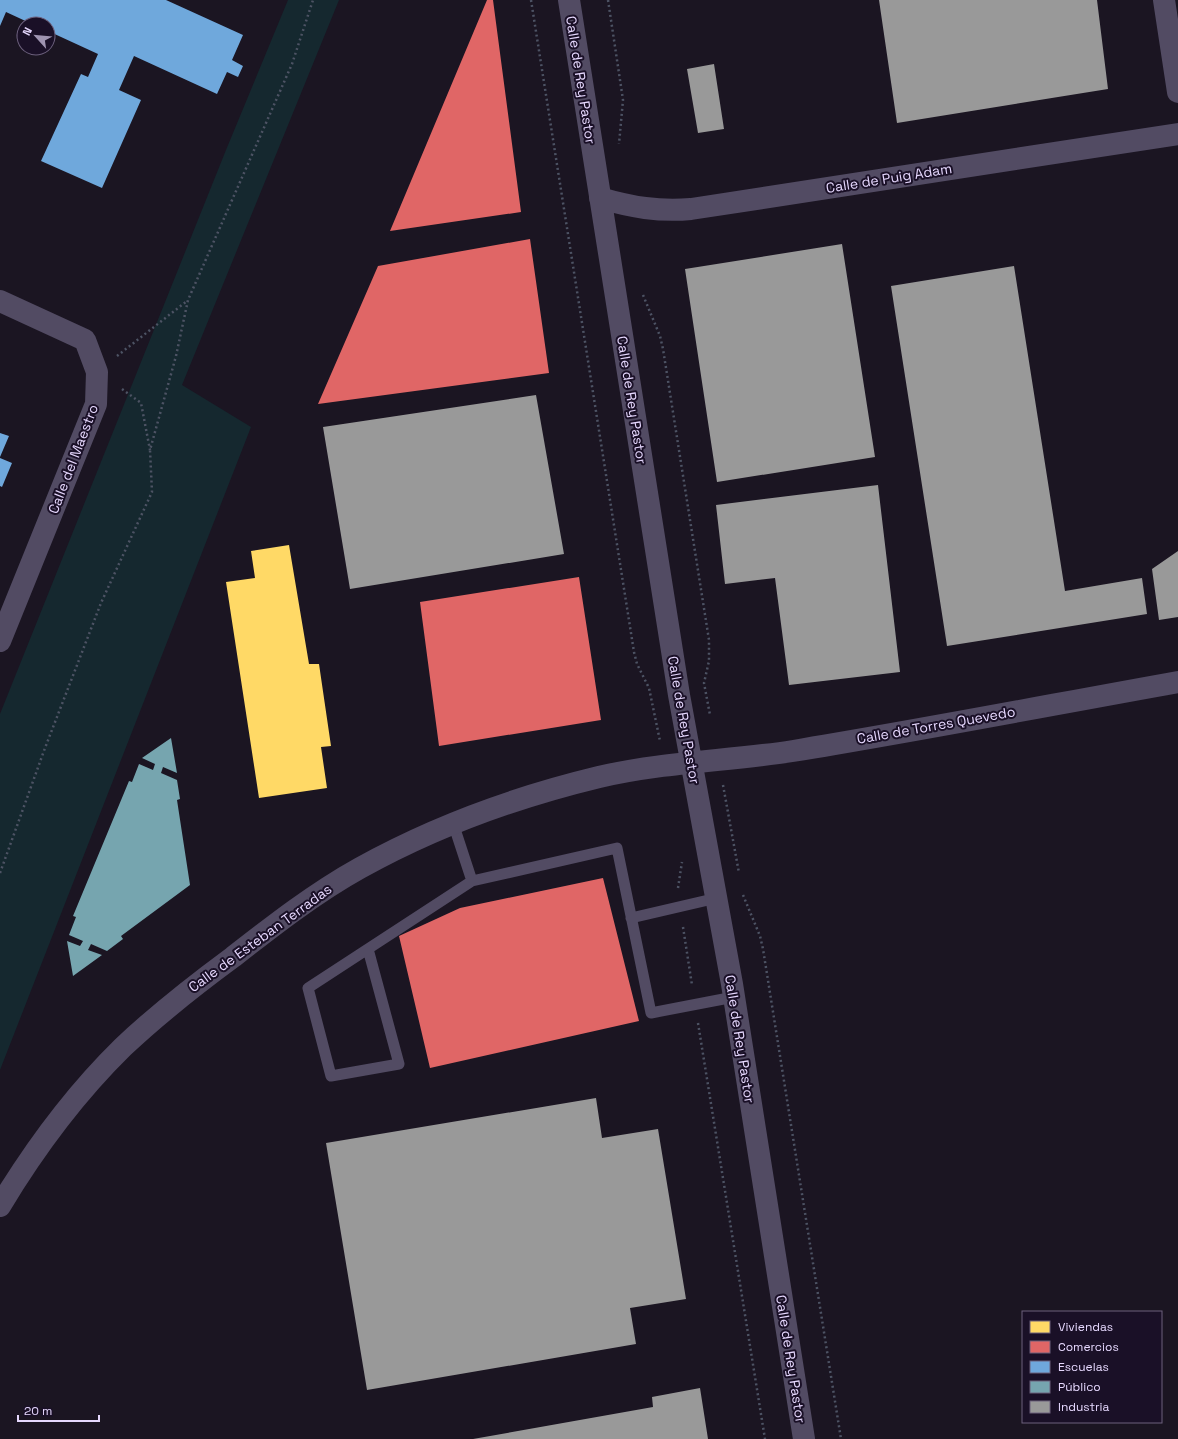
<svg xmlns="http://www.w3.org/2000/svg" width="1178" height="1439" font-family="'Space Grotesk',sans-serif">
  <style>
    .green { fill: #15282f }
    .homes { fill: #ffd966 }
    .shops { fill: #e06666 }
    .schools { fill: #6fa8dc }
    .public { fill: #76a5af }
    .industry { fill: #999 }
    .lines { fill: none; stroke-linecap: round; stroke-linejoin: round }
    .path { stroke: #4d5364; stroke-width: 2.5; stroke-dasharray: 2 3; stroke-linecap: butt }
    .lane { stroke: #524b63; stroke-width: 11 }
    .street { stroke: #524b63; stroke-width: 22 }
    .labels { text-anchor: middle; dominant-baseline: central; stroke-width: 4; stroke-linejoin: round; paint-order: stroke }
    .street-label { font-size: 14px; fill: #e6d8fe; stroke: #1a1027 }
  </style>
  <rect width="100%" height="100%" fill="#1b1522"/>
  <path class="green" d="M288,0H339L182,385L251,427L0,1070V714L226,150Z"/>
  <path class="homes" d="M289,545L309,664H319L331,746L321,747L327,788L259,798L226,582L255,578L251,551Z"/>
  <path class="shops" d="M487,0H493L521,212L390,231Z
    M530,239L549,373L318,404L378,266Z
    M579,577L601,720L439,746L420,602Z
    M603,878L639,1021L430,1068L399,936L460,908Z"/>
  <path class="schools" d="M0,0H166L243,35L232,60L243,66L238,77L227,72L217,94L134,56L119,90L141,100L102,188L41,161L81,74L88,77L98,54L48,31V24H32L6,12L0,26Z
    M0,433L9,436L0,457Z
    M0,458L12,463L2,487L0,486Z"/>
  <path class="public" d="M171,738L177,773L163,767L161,773L177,780L180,799L177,800L190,885L121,936L123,939L107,951L91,944L88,950L102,955L73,976L67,941L80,946L83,941L69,935L76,917L73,916L129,781L132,782L139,764L153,770L155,764L142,758Z"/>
  <path class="industry" d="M879,0H1097L1108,89L897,123Z
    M714,64L724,129L698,133L687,69Z
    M842,244L875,457L717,482L685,269Z
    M1014,266L1065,591L1142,578L1147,614L947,646L891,286Z
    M536,395L564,554L350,589L323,427Z
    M878,485L900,672L789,685L775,578L725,584L716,505Z
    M1178,551V617L1159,620L1152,569Z
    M596,1098L602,1138L658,1129L686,1299L630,1308L636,1344L367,1390L326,1143Z
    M700,1388L708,1439H473L653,1407L652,1397Z"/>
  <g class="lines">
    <path class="path" d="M531,0L634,652L637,664L649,688L660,741
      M608,0L623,100L619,144
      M643,295L660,336L663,349L709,640V661L704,683L710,715
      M117,356L187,301
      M122,389L141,403L150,450
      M723,785L739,873
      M0,873L45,748L101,603L152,492L150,450L176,356L188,300L292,64L313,0
      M678,888L682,862
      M743,895L760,936L763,949L841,1439
      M683,927L692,985
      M698,1023L765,1439"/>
    <path class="lane" d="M453,823L472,881
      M631,918L717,898
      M368,949L399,1064L331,1076L308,988L472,881L617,848L651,1013L734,997"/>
    <path class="street" d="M569,0L679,695L732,984L804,1439
      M1164,0L1178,92
      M600,198C631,207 659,212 691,209L1178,134
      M0,301L85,340L97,372L96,404L0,641
      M0,1206C35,1148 75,1094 123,1047C158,1014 195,985 233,957C274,925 315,893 360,868C434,827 516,797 599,777C662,762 729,761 793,751C921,730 1050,705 1178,682"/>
  </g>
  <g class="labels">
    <g class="street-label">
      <text transform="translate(581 80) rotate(81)">Calle de Rey Pastor</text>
      <text transform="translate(889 178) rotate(-9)">Calle de Puig Adam</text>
      <text transform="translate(632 400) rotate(81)">Calle de Rey Pastor</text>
      <text transform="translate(73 459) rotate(-69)">Calle del Maestro</text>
      <text transform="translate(684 720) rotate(80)">Calle de Rey Pastor</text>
      <text transform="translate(936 725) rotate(-10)">Calle de Torres Quevedo</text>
      <text transform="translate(260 938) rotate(-36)">Calle de Esteban Terradas</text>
      <text transform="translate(740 1039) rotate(81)">Calle de Rey Pastor</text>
      <text transform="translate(791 1359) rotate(81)">Calle de Rey Pastor</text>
    </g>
  </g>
  <rect x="1022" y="1311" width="140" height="112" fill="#1a1027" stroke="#6c607d"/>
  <rect x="1030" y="1321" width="20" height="12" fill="#ffd966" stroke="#6c607d"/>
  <text x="1058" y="1331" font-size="12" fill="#e6d8fe">Viviendas</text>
  <rect x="1030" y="1341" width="20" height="12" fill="#e06666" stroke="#6c607d"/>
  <text x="1058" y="1351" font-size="12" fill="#e6d8fe">Comercios</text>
  <rect x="1030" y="1361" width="20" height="12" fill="#6fa8dc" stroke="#6c607d"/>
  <text x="1058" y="1371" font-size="12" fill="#e6d8fe">Escuelas</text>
  <rect x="1030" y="1381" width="20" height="12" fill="#76a5af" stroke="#6c607d"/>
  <text x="1058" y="1391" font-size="12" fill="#e6d8fe">Público</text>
  <rect x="1030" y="1401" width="20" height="12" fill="#999999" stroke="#6c607d"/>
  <text x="1058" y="1411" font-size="12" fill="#e6d8fe">Industria</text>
  <g transform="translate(36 36) rotate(297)"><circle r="19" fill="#1a1027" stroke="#6c607d"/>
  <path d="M0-3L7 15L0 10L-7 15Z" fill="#9f94b1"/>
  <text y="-6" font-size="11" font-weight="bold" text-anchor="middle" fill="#e6d8fe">N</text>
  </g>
  <path d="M18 1415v6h81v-6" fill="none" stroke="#e6d8fe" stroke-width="2"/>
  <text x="24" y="1415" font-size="12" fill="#e6d8fe" stroke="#1a1027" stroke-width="3" paint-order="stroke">20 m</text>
</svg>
